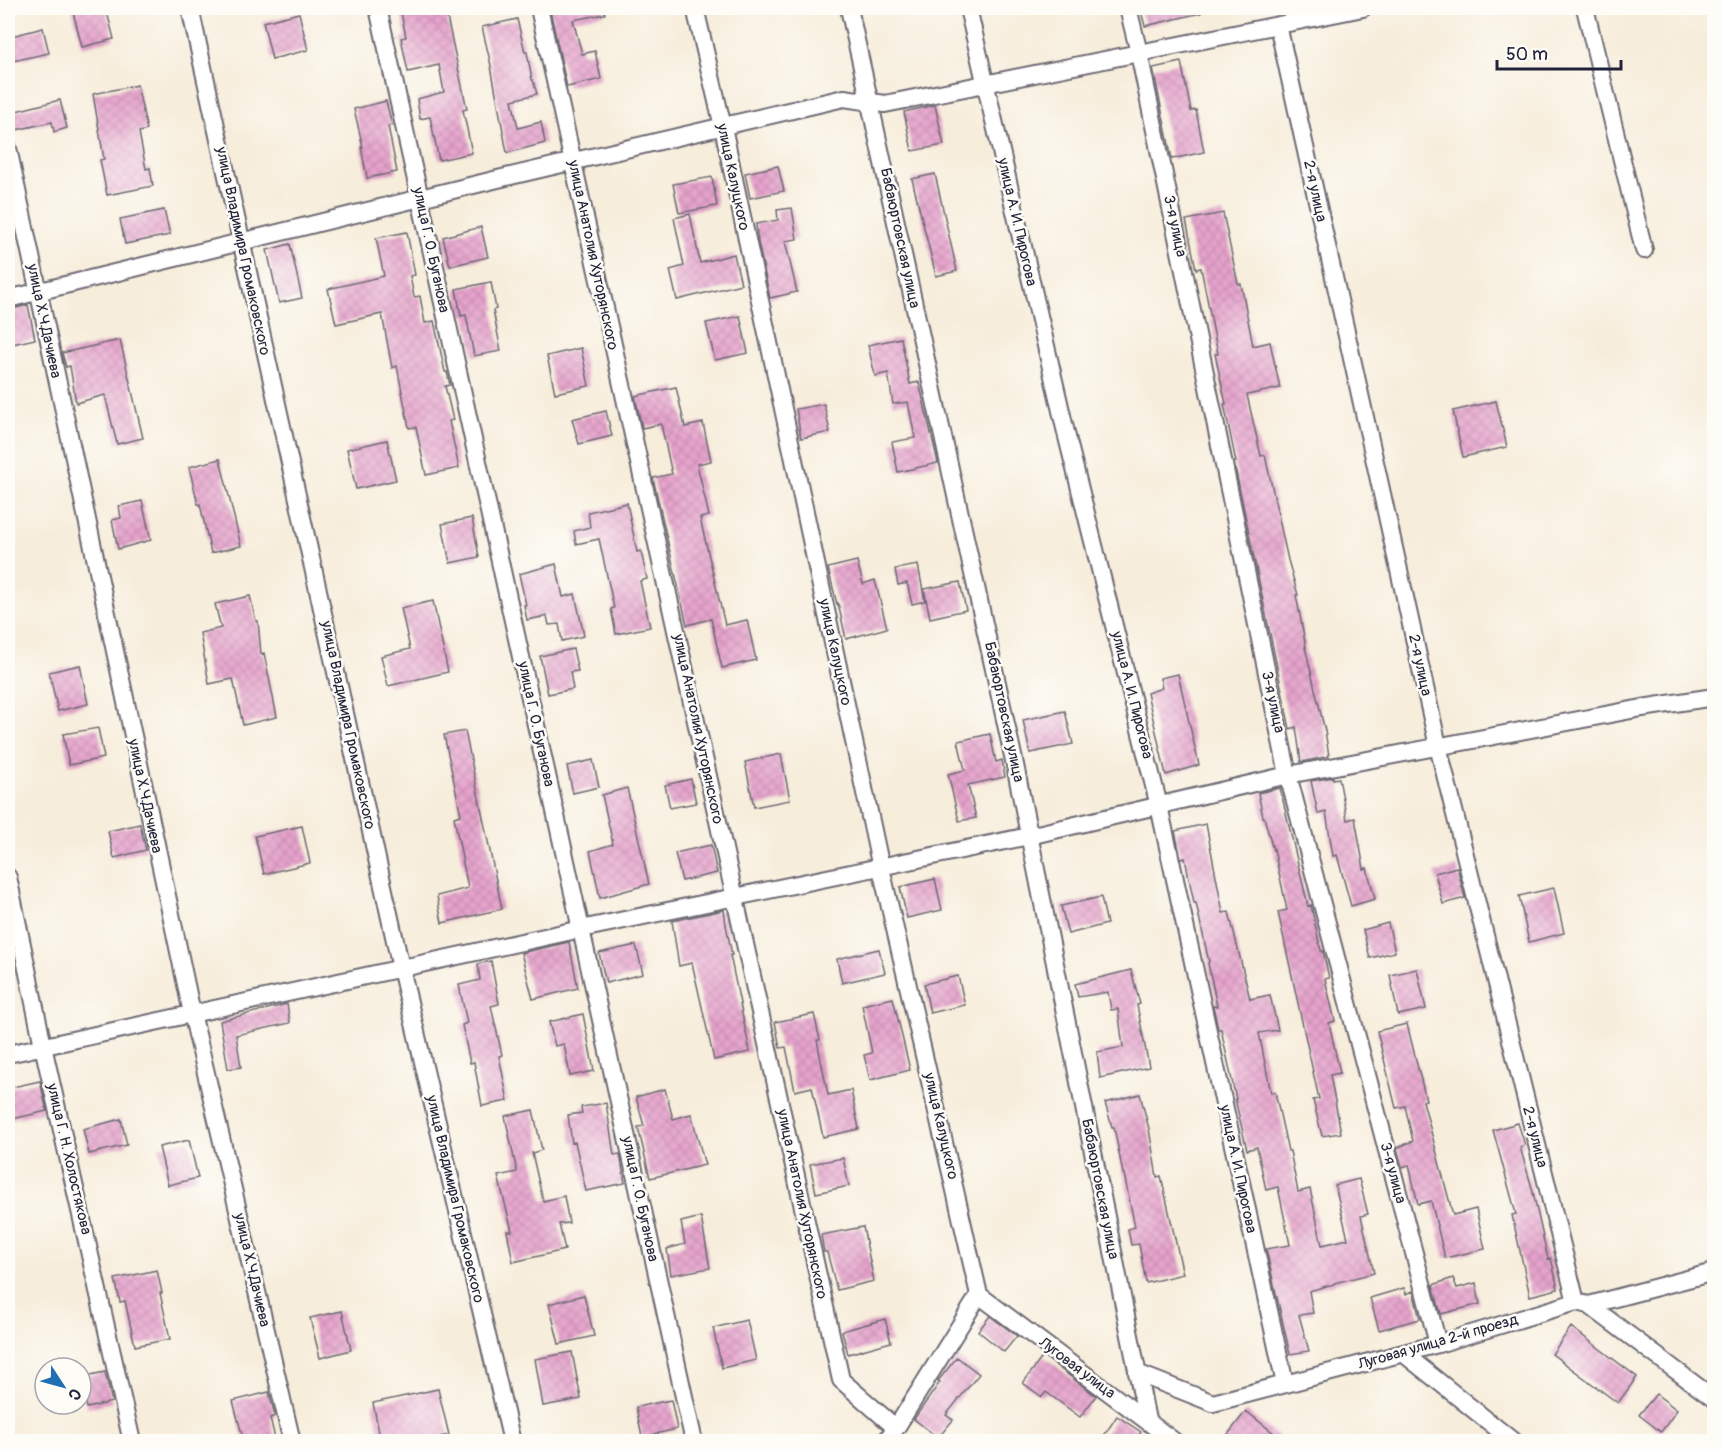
<svg xmlns="http://www.w3.org/2000/svg" width="1722" height="1449" font-family="Pangolin,sans-serif">
  <style>
    .building { fill: url(#building-cross-hatch) }
    .lines { fill: none; stroke-linecap: round; stroke-linejoin: round }
    .minor-casing { stroke: #6d6973; stroke-width: 20 }
    .minor { stroke: #fff; stroke-width: 16 }
    .labels { text-anchor: middle; dominant-baseline: central; stroke-width: 5; stroke-linejoin: round; paint-order: stroke }
    .street-label { font-size: 15px; fill: #22223b; stroke: #fdfcf7 }
  </style>
  <defs>
    <pattern id="building-cross-hatch" width="8" height="8" patternUnits="userSpaceOnUse" patternTransform="scale(1.5)"><rect width="8" height="8" fill="#e6a3cc"/><path d="M0 0l8 8M0 8l8-8" fill="none" stroke="#c58cb0"/></pattern>
  </defs>
  <rect width="100%" height="100%" fill="#fdfcf7"/>
  <filter id="ink" filterUnits="userSpaceOnUse"><feTurbulence type="fractalNoise" baseFrequency=".0167" numOctaves="2"/><feDisplacementMap in="SourceGraphic" scale="12" xChannelSelector="R" yChannelSelector="G"/><feConvolveMatrix kernelMatrix="1 2 1 2 8 2 1 2 1" color-interpolation-filters="sRGB"/></filter>
  <filter id="wash" filterUnits="userSpaceOnUse"><feTurbulence type="fractalNoise" baseFrequency=".008" numOctaves="4" result="noise"/><feDisplacementMap in="SourceGraphic" scale="24" xChannelSelector="R" yChannelSelector="G"/><feGaussianBlur stdDeviation="1.35" result="paint"/><feColorMatrix in="noise" values="0 0 0 0 0 0 0 0 0 0 0 0 0 0 0 0 0 1.4 0 .05"/><feComposite in="paint" operator="in"/></filter>
  <g filter="url(#wash)">
    <rect width="100%" height="100%" fill="#f7eddb"/>
    <g id="blocks">
      <path class="building" d="M72,8H106L114,39L82,47Z
        M400,8H445L467,109L463,110L472,153L439,160L430,117L420,119L417,99L444,92L439,65L408,72L401,38L406,37Z
        M559,8H604L605,14L573,20L582,54L595,51L601,79L567,87L550,10Z
        M1140,8H1200L1201,13L1145,26Z
        M299,13L308,50L272,59L263,22Z
        M517,19L525,52H527L532,80H533L537,94L512,100L518,128L541,122L545,143L507,153L490,61L482,27Z
        M43,28L49,53L8,62V37Z
        M1181,62L1191,111L1196,110L1204,152L1172,159L1153,68Z
        M137,85L147,130L139,132L146,169L150,168L153,186L107,195L100,160L104,159L93,94Z
        M60,100L67,128L54,132L52,122L16,130L12,112Z
        M386,101L392,125L388,126L397,172L367,178L361,147H363L354,109Z
        M935,105L944,145L912,151L904,112Z
        M778,166L784,191L750,198L745,173Z
        M935,174L957,271L936,276L912,179Z
        M712,177L717,206L679,213L673,184Z
        M792,208L797,239L785,241L797,292L770,298L758,242L756,224L778,220L777,210Z
        M164,210L170,235L125,244L120,219Z
        M1223,213L1238,284H1241L1253,346L1270,342L1280,388L1247,395L1261,456L1265,455L1288,560L1298,595H1296L1306,647H1305L1325,731L1329,756L1307,761L1301,762L1296,727L1290,729L1234,462H1236L1224,404H1226L1215,354H1218L1201,268L1196,269L1186,220Z
        M690,214L700,263L734,254L741,284L677,300L670,270L684,266L674,218Z
        M481,227L488,257L450,266L443,237Z
        M407,232L415,275L410,276L414,297L420,296L425,323L434,321L445,372H447L450,385L445,386L453,420L449,421L459,468L426,475L416,427L409,428L397,366L392,368L382,314L336,324L328,289L384,276L376,238Z
        M290,244L302,298L279,303L267,250Z
        M491,282L496,309L493,310L501,351L474,356L466,315L461,316L456,289Z
        M28,305L35,339L8,345V310Z
        M740,316L748,353L715,360L706,323Z
        M901,338L910,384L919,382L938,463L898,472L892,442L915,438L908,402L893,404L888,373L875,376L868,345Z
        M120,340L143,438L117,444L105,395L76,403L70,366L66,367L62,353Z
        M581,348L589,386L555,393L547,356Z
        M676,387L685,427L703,423L711,461L697,464L709,516L700,518L725,625L747,620L756,660L722,668L711,619L687,625L653,478L672,474L661,424L642,428L635,396Z
        M1496,401L1507,447L1463,457L1453,411Z
        M824,404L830,432L801,438L796,409Z
        M606,411L612,436L579,444L572,419Z
        M387,440L396,480L356,489L347,449Z
        M220,459L241,546L211,553L200,504H198L189,467Z
        M142,501L151,540L118,549L112,520L121,518L119,506Z
        M627,503L637,552L641,551L647,579L640,581L650,627L616,634L611,609L614,608L599,539L576,544L574,531L590,527L588,512Z
        M472,518L479,557L450,563L442,524Z
        M857,561L863,584L875,580L887,628L846,639L838,603L837,604L828,568Z
        M556,564L563,597L575,594L584,636L562,641L559,624L549,625L547,616L527,620L524,605H526L519,574Z
        M918,565L925,601L912,604L907,583L898,585L895,569Z
        M960,582L966,610L930,618L924,589Z
        M250,596L256,621H258L261,654L264,653L277,717L243,725L233,679L209,684L200,633L221,628L215,604Z
        M433,601L448,672L388,686L381,656L410,649L401,608Z
        M573,649L578,671L570,672L573,689L548,694L540,656Z
        M80,665L88,704L58,711L49,672Z
        M1178,674L1199,765L1166,775L1147,693L1162,688L1160,678Z
        M1065,711L1073,744L1030,753L1023,720Z
        M98,728L104,758L69,765L63,734Z
        M465,731L502,909L442,923L437,896L468,888L454,817L461,815L444,735Z
        M990,734L996,762L1002,760L1005,777L968,785L976,818L959,821L948,774L965,770L958,741Z
        M781,754L790,800L754,807L745,762Z
        M593,760L599,787L573,793L567,766Z
        M1333,777V779L1339,778L1347,820L1355,818L1364,869L1367,868L1375,899L1351,906L1337,855L1333,856L1326,812L1318,814L1311,781Z
        M691,779L696,803L670,808L665,785Z
        M627,788L649,884L600,898L590,851L613,844L602,795Z
        M1280,788L1308,906L1311,905L1321,951H1323L1329,978L1325,979L1335,1021L1329,1023L1340,1073L1330,1075L1341,1133L1322,1136L1313,1100L1319,1099L1278,912L1287,910L1274,849L1273,850L1264,817H1263L1258,793Z
        M140,824L146,850L114,858L108,831Z
        M1206,824L1223,913L1229,912L1250,999L1270,995L1278,1030L1259,1033L1271,1093L1275,1092L1288,1151H1290L1298,1192L1310,1189L1322,1245L1348,1239L1335,1185L1359,1179L1368,1214L1361,1216L1374,1273L1334,1283V1284L1309,1291L1313,1313L1299,1315L1309,1351L1290,1354L1266,1249L1290,1245L1278,1187L1266,1190L1257,1147L1247,1150L1235,1099H1236L1221,1029H1218L1213,1006H1217L1208,963L1209,962L1196,903H1194L1185,858L1181,859L1175,831Z
        M302,826L310,863L264,874L255,836Z
        M711,845L717,873L682,881L675,853Z
        M1457,867L1465,898L1443,904L1435,873Z
        M935,879L942,910L907,918L900,887Z
        M1554,888L1564,933L1529,942L1519,896Z
        M1101,897L1107,924L1068,934L1061,906Z
        M724,910L726,925L732,955H730L750,1052L714,1060L692,963L679,966L672,921Z
        M1388,923L1395,952L1370,958L1363,930Z
        M569,942L578,988L533,999L521,953Z
        M636,945L643,974L606,983L599,953Z
        M879,949L885,973L842,983L837,959Z
        M491,961L499,1004L491,1006L502,1055L499,1056L508,1101L482,1106L474,1062L470,1063L462,1025L467,1023L459,985L480,980L478,964Z
        M1417,969L1426,1009L1398,1015L1390,975Z
        M1131,970L1140,1004L1137,1005L1149,1067L1100,1078L1097,1052L1123,1047L1118,1009L1111,1010L1108,992L1078,997L1075,984Z
        M958,976L965,1005L930,1013L924,984Z
        M893,998L910,1070L870,1080L864,1055L872,1053L862,1005Z
        M287,1004L290,1023L236,1035L241,1067L228,1069L220,1021Z
        M583,1014L594,1071L570,1076L564,1044L555,1046L549,1022Z
        M814,1014L820,1040H817L828,1095L851,1090L859,1129L823,1137L812,1087L795,1091L786,1047L780,1048L775,1022Z
        M1407,1024L1426,1100L1423,1101L1453,1215L1476,1209L1485,1249L1445,1258L1431,1201L1418,1204L1409,1165L1402,1167L1397,1148L1413,1141L1405,1106L1396,1108L1377,1031Z
        M40,1081L47,1111L8,1120V1088Z
        M665,1089L673,1119L691,1114L705,1165L650,1178L638,1127L644,1126L636,1097Z
        M1140,1094L1149,1129L1157,1177L1161,1176L1183,1274L1146,1283L1139,1244L1131,1245L1128,1229L1135,1227L1124,1174H1123L1114,1127H1112L1105,1103Z
        M606,1103L614,1155L620,1154L625,1183L586,1191L575,1142L572,1143L568,1115L582,1113L581,1107Z
        M533,1110L542,1150L532,1153L543,1201L564,1196L569,1223L559,1224L565,1250L513,1262L507,1231H512L498,1176L517,1172L505,1116Z
        M121,1119L127,1145L89,1154L83,1129Z
        M1518,1123L1525,1145L1520,1147L1532,1188L1548,1259L1551,1258L1558,1289L1530,1296L1512,1215L1516,1214L1493,1130Z
        M189,1140L198,1178L168,1185L159,1147Z
        M843,1158L849,1186L816,1193L810,1164Z
        M701,1217L710,1268L671,1275L667,1249L685,1244L681,1222Z
        M863,1227L874,1281L837,1290L827,1252H824L821,1235Z
        M157,1270L162,1293H160L170,1339L135,1346L125,1301L120,1302L115,1279Z
        M1453,1278L1457,1288L1476,1283L1480,1304L1441,1314L1433,1285Z
        M1404,1288L1406,1294L1413,1291L1420,1319L1379,1330L1370,1298Z
        M584,1295L594,1336L559,1344L549,1304Z
        M342,1311L351,1350L320,1358L310,1318Z
        M990,1316L1017,1336L1004,1352L978,1331Z
        M885,1319L891,1342L848,1354L842,1331Z
        M747,1320L756,1360L722,1368L713,1328Z
        M1571,1327L1637,1377L1618,1403L1552,1354Z
        M572,1352L581,1399L543,1406L535,1359Z
        M1043,1356L1096,1396L1080,1417L1046,1392L1042,1397L1023,1383Z
        M957,1357L979,1374L946,1415L953,1420L938,1438L914,1419L940,1382L938,1381Z
        M105,1372L112,1402L87,1408L81,1377Z
        M438,1389L449,1435L418,1442H381L373,1403Z
        M269,1392L275,1416L270,1418L276,1442H244L233,1401Z
        M1656,1394L1677,1410L1661,1432L1639,1415Z
        M671,1400L677,1429L642,1437L636,1407Z
        M1246,1411L1285,1442H1222Z
        M1117,1416L1141,1432L1134,1442H1110L1103,1437Z"/>
    </g>
  </g>
  <g filter="url(#ink)">
    <use href="#blocks" fill-opacity="0" stroke="#6d6973" stroke-width="1.5"/>
    <g class="lines">
      <defs>
        <path id="minor" d="M190,8L401,968L512,1442
          M378,8L694,1442
          M539,8L841,1380L896,1428
          M695,8L723,127L881,868L979,1295
          M849,8L1015,765L1147,1420
          M968,8L1067,437L1159,806L1285,1384
          M1128,8L1139,53L1288,775L1438,1344
          M1585,8L1644,250
          M1278,25L1438,746L1576,1302
          M8,148L192,1013L292,1442
          M8,299L502,178L844,98L885,104L1363,8
          M8,877L43,1046L132,1442
          M8,1054L581,929L1029,836L1288,775L1642,708L1714,697
          M979,1295L1175,1442
          M1589,1305L1714,1272
          M1403,1353L1514,1442
          M1137,1373L1213,1403L1438,1344L1576,1302L1589,1305L1714,1399
          M885,1442L896,1428L979,1295"/>
      </defs>
      <use href="#minor" class="minor-casing"/>
      <use href="#minor" class="minor"/>
    </g>
  </g>
  <g class="labels">
    <g class="street-label">
      <text transform="translate(733 177) rotate(78)">улица Калуцкого</text>
      <text transform="translate(1315 191) rotate(78)">2-я улица</text>
      <text transform="translate(1017 222) rotate(77)">улица А. И. Пирогова</text>
      <text transform="translate(1175 226) rotate(78)">3-я улица</text>
      <text transform="translate(900 238) rotate(78)">Бабаюртовская улица</text>
      <text transform="translate(431 250) rotate(78)">улица Г. О. Буганова</text>
      <text transform="translate(243 251) rotate(78)">улица Владимира Громаковского</text>
      <text transform="translate(593 255) rotate(78)">улица Анатолия Хуторянского</text>
      <text transform="translate(44 321) rotate(78)">улица Х.Ч.Дачиева</text>
      <text transform="translate(835 652) rotate(78)">улица Калуцкого</text>
      <text transform="translate(1420 665) rotate(78)">2-я улица</text>
      <text transform="translate(1132 695) rotate(76)">улица А. И. Пирогова</text>
      <text transform="translate(1273 702) rotate(78)">3-я улица</text>
      <text transform="translate(1004 712) rotate(78)">Бабаюртовская улица</text>
      <text transform="translate(536 724) rotate(78)">улица Г. О. Буганова</text>
      <text transform="translate(348 725) rotate(78)">улица Владимира Громаковского</text>
      <text transform="translate(698 729) rotate(78)">улица Анатолия Хуторянского</text>
      <text transform="translate(145 796) rotate(78)">улица Х.Ч.Дачиева</text>
      <text transform="translate(941 1126) rotate(77)">улица Калуцкого</text>
      <text transform="translate(1535 1137) rotate(76)">2-я улица</text>
      <text transform="translate(69 1159) rotate(77)">улица Г. Н. Холостякова</text>
      <text transform="translate(1238 1169) rotate(78)">улица А. И. Пирогова</text>
      <text transform="translate(1393 1173) rotate(75)">3-я улица</text>
      <text transform="translate(1100 1189) rotate(79)">Бабаюртовская улица</text>
      <text transform="translate(455 1199) rotate(77)">улица Владимира Громаковского</text>
      <text transform="translate(640 1199) rotate(78)">улица Г. О. Буганова</text>
      <text transform="translate(802 1204) rotate(78)">улица Анатолия Хуторянского</text>
      <text transform="translate(252 1270) rotate(77)">улица Х.Ч.Дачиева</text>
      <text transform="translate(1438 1342) rotate(-16)">Луговая улица 2-й проезд</text>
      <text transform="translate(1077 1368) rotate(37)">Луговая улица</text>
    </g>
  </g>
  <rect width="1722" height="1449" fill="none" stroke="#fdfcf7" stroke-width="30"/>
  <g transform="translate(63 1386) rotate(126)"><circle r="28" fill="#fdfcf7" stroke="#a5a5ac" stroke-width="1.5"/>
  <path d="M0-4.5L10 22L0 15L-10 22Z" fill="#1f6fb2"/>
  <text y="-9" font-size="16" font-weight="bold" text-anchor="middle" fill="#22223b">С</text>
  </g>
  <path d="M1497 60v9h124v-9" fill="none" stroke="#22223b" stroke-width="3"/>
  <text x="1506" y="60" font-size="18" fill="#22223b" stroke="#fdfcf7" stroke-width="4.5" paint-order="stroke">50 m</text>
</svg>
